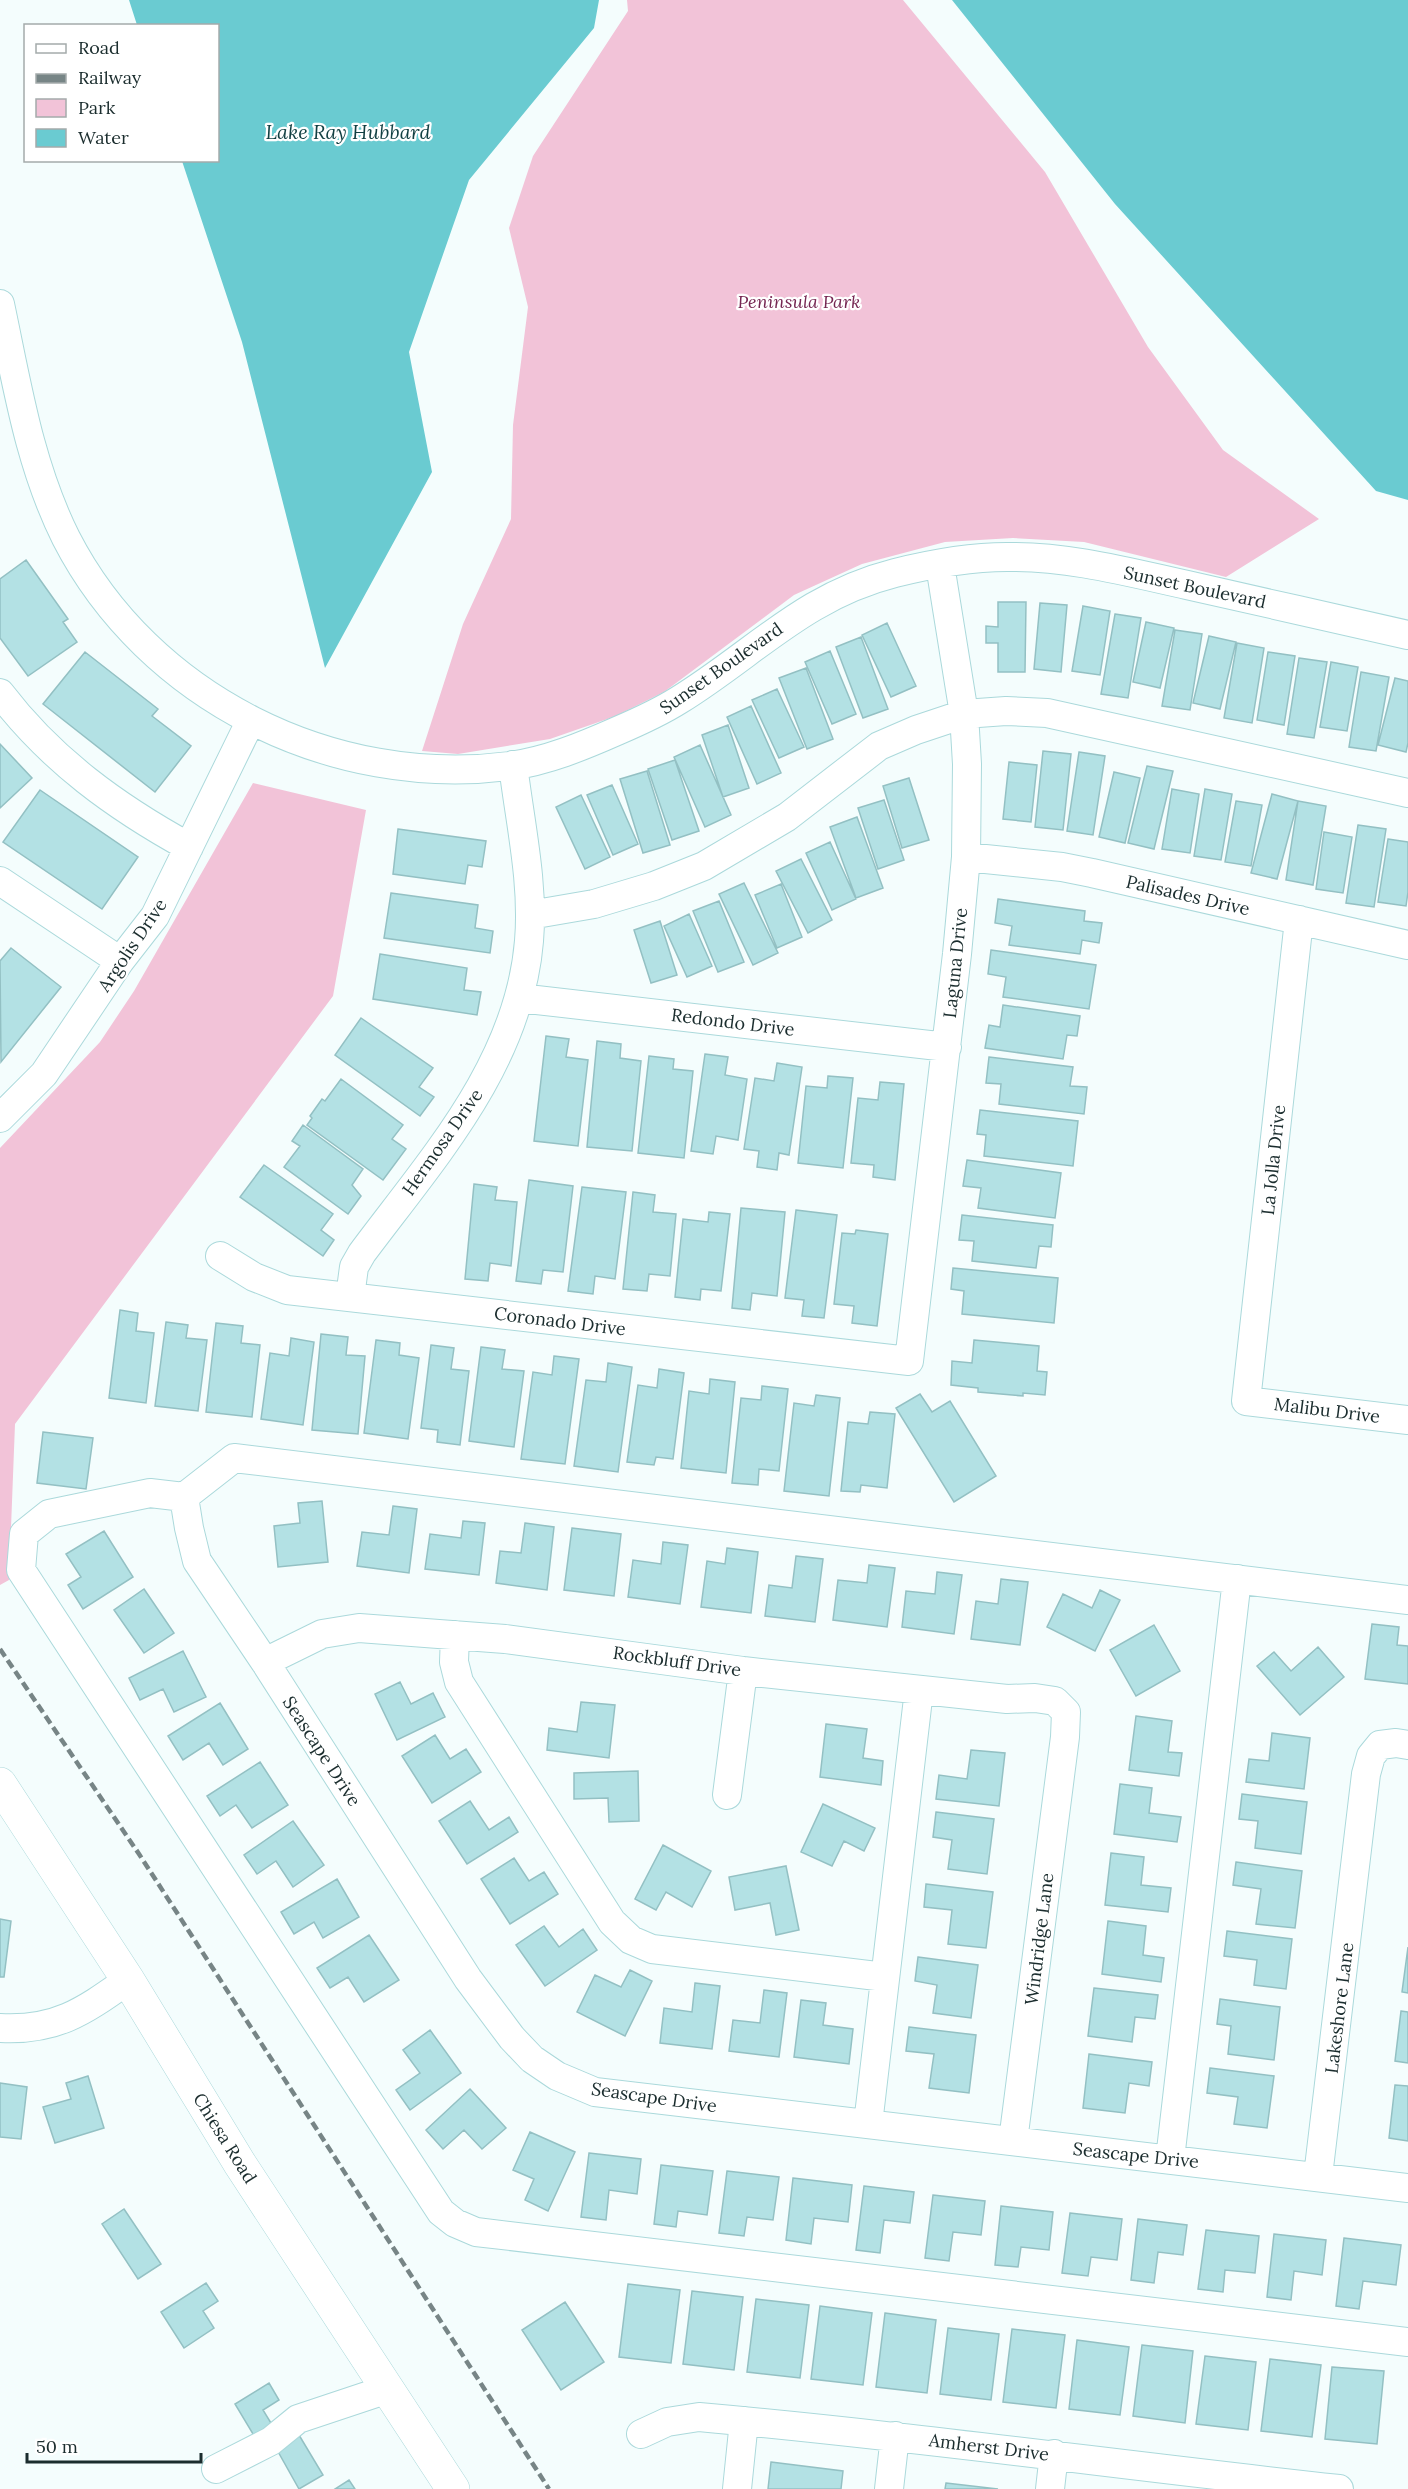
<svg xmlns="http://www.w3.org/2000/svg" width="1408" height="2489" font-family="Lora,serif">
  <style>
    .green { fill: #f2c3d8 }
    .water { fill: #6acbd1 }
    .building { fill: #b3e1e4; stroke: #93c0c3; stroke-width: 1.5 }
    .lines { fill: none; stroke-linecap: round; stroke-linejoin: round }
    .minor-casing { stroke: #abd9db; stroke-width: 30 }
    .major-casing { stroke: #abd9db; stroke-width: 34 }
    .minor { stroke: #fff; stroke-width: 28 }
    .major { stroke: #fff; stroke-width: 33 }
    .rail { stroke: #778586; stroke-width: 4.5; stroke-dasharray: 9 4.5; stroke-linecap: butt }
    .labels { text-anchor: middle; dominant-baseline: central; stroke-width: 4.5; stroke-linejoin: round; paint-order: stroke }
    .park-label { font-size: 18px; font-style: italic; fill: #752652; stroke: #fff }
    .street-label { font-size: 18px; fill: #1b2d2e; stroke: #fff }
    .water-label { font-size: 20px; font-style: italic; fill: #113f42; stroke: #fff }
  </style>
  <rect width="100%" height="100%" fill="#f4fdfd"/>
  <path class="green" d="M627,0H903L1045,172L1148,347L1223,450L1319,519L1226,577L1084,542L1013,538L945,542L862,564L794,595L664,692L616,716L550,739L458,754L422,751L463,624L511,519L513,425L528,307L509,228L533,156L628,11Z
    M253,783L366,810L333,996L15,1424L9,1580L0,1585V1148L100,1042L134,991Z"/>
  <path class="water" d="M129,0H599L594,28L469,180L409,352L432,472L325,668L242,342L182,161L218,160V26L137,25Z
    M952,0H1408V500L1376,491L1115,204Z"/>
  <path class="building" d="M26,560L68,619L63,622L77,642L28,676L0,638V579Z
    M998,602H1026L1025,672H998V643H986V626L998,627Z
    M1040,603L1067,605L1061,672L1034,669Z
    M1083,606L1110,611L1100,675L1072,671Z
    M1115,614L1141,618L1128,698L1101,694Z
    M1146,622L1174,628L1160,688L1133,682Z
    M887,623L916,686L891,697L862,635Z
    M1175,630L1202,634L1190,710L1162,706Z
    M1209,636L1236,642L1220,709L1193,703Z
    M861,637L888,709L863,718L836,647Z
    M1237,643L1264,648L1252,723L1224,718Z
    M830,651L856,714L832,724L805,662Z
    M85,652L158,709L152,716L191,746L155,792L43,704Z
    M1268,652L1295,656L1284,725L1257,720Z
    M1299,658L1327,662L1314,738L1287,734Z
    M1331,662L1358,667L1347,731L1320,727Z
    M806,668L833,739L807,749L779,678Z
    M1361,672L1389,677L1376,751L1349,747Z
    M1395,678L1408,681V743L1406,752L1378,745Z
    M777,689L804,747L779,758L752,700Z
    M751,706L781,773L757,784L727,717Z
    M728,725L749,788L723,797L702,735Z
    M0,744L32,778L0,808Z
    M700,745L731,815L705,827L674,757Z
    M1043,751L1071,754L1063,830L1035,827Z
    M1079,752L1105,756L1093,835L1067,831Z
    M675,760L699,831L672,840L648,769Z
    M1009,762L1037,765L1031,822L1003,819Z
    M1147,766L1173,771L1154,849L1128,843Z
    M647,771L670,845L643,853L620,779Z
    M1114,772L1140,778L1125,843L1099,837Z
    M909,778L929,840L902,848L883,786Z
    M612,785L638,844L613,855L587,795Z
    M1172,789L1199,794L1190,853L1162,849Z
    M1205,789L1232,794L1221,860L1194,856Z
    M40,790L138,857L102,909L3,842Z
    M1272,794L1298,801L1277,879L1251,873Z
    M581,795L610,857L585,869L556,807Z
    M884,800L904,860L878,869L858,808Z
    M1236,801L1262,805L1251,866L1225,862Z
    M1298,801L1326,806L1313,885L1286,880Z
    M857,817L883,888L856,898L830,827Z
    M1358,825L1386,829L1374,907L1346,903Z
    M398,829L486,841L482,867L468,865L465,884L393,874Z
    M1324,832L1352,837L1343,893L1316,889Z
    M1388,839L1408,842V892L1406,906L1378,902Z
    M830,842L856,899L832,910L806,853Z
    M801,859L832,920L808,933L776,871Z
    M744,883L778,953L753,965L719,894Z
    M781,884L802,937L777,948L755,895Z
    M391,893L478,905L475,928L493,931L490,953L384,938Z
    M998,899L1085,911L1084,921L1102,923L1099,943L1082,940L1080,954L1009,945L1012,926L995,923Z
    M719,901L744,962L718,972L693,911Z
    M689,914L712,966L687,977L664,926Z
    M660,921L677,975L651,983L634,930Z
    M11,948L61,987L1,1062L0,961Z
    M991,950L1096,965L1089,1009L1003,997L1006,977L988,974Z
    M380,954L467,968L464,990L481,992L477,1015L373,999Z
    M1003,1005L1080,1016L1077,1036L1067,1035L1063,1059L985,1048L989,1025L1000,1027Z
    M361,1018L433,1068L419,1087L434,1097L420,1116L335,1055Z
    M546,1036L569,1039L566,1057L588,1060L578,1146L534,1141Z
    M597,1041L621,1044L620,1058L641,1061L632,1151L587,1147Z
    M705,1054L728,1057L725,1075L747,1079L738,1140L716,1136L713,1154L691,1151Z
    M649,1056L674,1059L673,1069L693,1071L684,1158L638,1153Z
    M989,1057L1073,1067L1070,1086L1087,1087L1084,1114L999,1104L1001,1084L986,1083Z
    M777,1063L802,1067L789,1155L779,1153L777,1170L757,1167L759,1151L744,1149L755,1078L774,1081Z
    M828,1076L853,1078L843,1168L798,1163L806,1086L827,1088Z
    M341,1079L403,1125L392,1139L406,1149L383,1180L307,1125L312,1118L310,1116L322,1099L325,1101Z
    M880,1082L904,1084L895,1180L873,1177L874,1165L851,1163L858,1098L878,1100Z
    M980,1110L1078,1121L1073,1166L984,1156L986,1135L977,1134Z
    M303,1125L363,1169L352,1185L361,1196L348,1214L284,1167L300,1146L292,1141Z
    M967,1160L1061,1173L1055,1218L978,1208L981,1188L963,1186Z
    M264,1165L333,1214L321,1230L334,1240L323,1256L240,1197Z
    M529,1180L573,1186L563,1272L543,1270L541,1284L516,1281Z
    M474,1184L497,1187L495,1200L517,1202L511,1266L490,1263L488,1281L465,1279Z
    M582,1187L626,1192L615,1279L595,1276L593,1294L568,1291Z
    M633,1192L655,1195L653,1212L676,1214L670,1276L649,1274L647,1291L623,1289Z
    M741,1208L785,1212L777,1296L752,1293L750,1310L732,1308Z
    M796,1210L837,1215L824,1318L802,1316L804,1300L785,1298Z
    M709,1212L730,1214L721,1291L701,1289L700,1300L675,1297L683,1219L708,1222Z
    M962,1215L1053,1225L1051,1247L1039,1246L1036,1268L972,1261L974,1241L959,1240Z
    M856,1230L888,1234L877,1326L852,1323L854,1306L834,1304L842,1233L855,1234Z
    M953,1268L1058,1278L1054,1323L962,1314L964,1291L951,1289Z
    M120,1310L138,1313L136,1331L154,1333L146,1403L109,1398Z
    M166,1322L188,1325L186,1338L207,1340L198,1411L155,1406Z
    M216,1323L243,1326L241,1343L260,1345L252,1417L206,1412Z
    M321,1334L348,1337L346,1355L365,1356L358,1434L312,1430Z
    M291,1338L314,1342L303,1425L261,1419L270,1353L289,1356Z
    M376,1340L400,1343L399,1355L419,1358L408,1439L364,1433Z
    M974,1340L1039,1346L1037,1371L1047,1372L1045,1395L1023,1393V1396L978,1392V1388L951,1385L952,1361L972,1363Z
    M431,1345L454,1348L451,1369L469,1371L460,1445L437,1442L438,1430L421,1428Z
    M481,1347L505,1350L502,1369L524,1371L514,1447L469,1441Z
    M554,1356L579,1359L565,1464L521,1459L533,1372L552,1375Z
    M608,1363L632,1367L618,1472L574,1466L586,1380L606,1382Z
    M659,1369L684,1373L673,1459L656,1457L654,1465L627,1462L638,1385L657,1388Z
    M710,1379L735,1382L726,1473L681,1468L689,1391L709,1394Z
    M762,1386L788,1389L779,1471L759,1469L758,1485L732,1483L741,1398L761,1400Z
    M920,1394L932,1412L950,1401L996,1476L954,1502L896,1408Z
    M816,1395L840,1398L829,1496L784,1491L794,1403L814,1406Z
    M870,1412L895,1414L887,1488L861,1485L860,1492L841,1491L848,1422L868,1424Z
    M43,1432L93,1438L86,1489L37,1483Z
    M322,1501L328,1562L278,1567L274,1526L300,1523L298,1503Z
    M393,1506L417,1509L409,1573L357,1566L362,1532L389,1535Z
    M463,1521L485,1523L479,1575L425,1569L430,1534L461,1538Z
    M525,1523L554,1527L547,1590L496,1583L500,1551L521,1553Z
    M572,1528L621,1534L614,1596L564,1590Z
    M104,1531L133,1577L83,1609L68,1585L81,1577L66,1554Z
    M663,1542L688,1545L680,1604L628,1597L633,1560L661,1564Z
    M727,1548L758,1552L751,1613L701,1607L707,1561L725,1564Z
    M796,1556L823,1559L815,1622L765,1616L769,1585L792,1588Z
    M869,1565L895,1568L887,1627L833,1620L838,1580L867,1583Z
    M937,1572L962,1575L954,1634L902,1627L906,1591L935,1594Z
    M1001,1579L1028,1582L1020,1645L971,1639L976,1601L998,1604Z
    M144,1589L174,1633L144,1653L114,1610Z
    M1100,1590L1120,1600L1095,1651L1047,1627L1063,1594L1092,1608Z
    M1372,1624L1399,1627L1397,1645L1408,1646V1684L1365,1679Z
    M1154,1625L1180,1671L1136,1696L1110,1650Z
    M1318,1647L1344,1677L1300,1715L1257,1666L1274,1652L1291,1671Z
    M183,1651L206,1697L174,1712L163,1689L140,1700L129,1678Z
    M400,1682L411,1704L433,1693L445,1717L397,1740L375,1694Z
    M581,1702L615,1705L609,1758L547,1750L549,1728L577,1732Z
    M220,1703L248,1749L223,1765L209,1743L183,1760L168,1736Z
    M1136,1716L1172,1721L1168,1752L1182,1753L1179,1776L1129,1770Z
    M826,1724L867,1729L863,1758L883,1761L881,1785L820,1777Z
    M1272,1733L1310,1738L1304,1789L1246,1782L1249,1759L1269,1761Z
    M435,1735L450,1759L466,1749L481,1772L432,1803L402,1756Z
    M971,1750L1005,1753L999,1806L936,1799L939,1775L967,1779Z
    M260,1762L288,1805L252,1828L236,1805L220,1816L207,1796Z
    M638,1771L639,1821L609,1822L608,1798L574,1799V1773Z
    M1120,1784L1152,1788L1149,1813L1181,1817L1177,1842L1114,1834Z
    M1242,1794L1307,1802L1301,1854L1255,1848L1258,1821L1239,1819Z
    M470,1801L489,1830L509,1817L518,1832L467,1864L439,1821Z
    M823,1804L875,1828L864,1851L844,1841L832,1866L801,1852Z
    M936,1812L994,1819L987,1874L948,1869L952,1840L933,1837Z
    M293,1821L324,1865L293,1887L276,1861L257,1874L244,1855Z
    M663,1845L711,1871L692,1907L666,1892L656,1910L635,1899Z
    M1111,1853L1144,1857L1141,1885L1171,1888L1168,1912L1105,1905Z
    M514,1858L529,1881L544,1872L558,1894L510,1924L481,1879Z
    M1236,1862L1302,1871L1295,1928L1256,1924L1261,1889L1233,1885Z
    M786,1866L799,1930L776,1935L770,1903L735,1910L729,1877Z
    M337,1879L359,1917L323,1938L314,1922L294,1934L281,1912Z
    M926,1884L993,1892L986,1948L948,1944L952,1910L924,1907Z
    M0,1919L11,1921L4,1977H0Z
    M1108,1921L1146,1926L1143,1955L1164,1958L1161,1982L1102,1974Z
    M544,1926L559,1947L583,1929L597,1950L545,1986L516,1945Z
    M1227,1931L1292,1939L1286,1989L1254,1985L1257,1960L1224,1956Z
    M369,1935L399,1980L364,2002L348,1977L330,1988L317,1968Z
    M1408,1947V1993L1402,1992Z
    M918,1957L978,1965L971,2018L933,2013L937,1985L915,1981Z
    M630,1970L652,1981L625,2036L577,2012L595,1975L621,1987Z
    M695,1983L720,1986L712,2049L660,2043L664,2008L692,2012Z
    M1094,1988L1158,1995L1155,2019L1135,2017L1132,2042L1088,2036Z
    M764,1990L787,1993L779,2057L729,2051L733,2020L760,2023Z
    M1220,1999L1280,2007L1274,2060L1228,2054L1231,2026L1217,2024Z
    M801,2000L826,2003L823,2025L853,2029L849,2064L794,2057Z
    M1401,2011L1408,2012V2063L1395,2061Z
    M909,2027L976,2035L969,2093L929,2088L934,2054L906,2051Z
    M430,2030L461,2073L410,2110L396,2090L420,2073L403,2050Z
    M1089,2054L1152,2062L1149,2086L1129,2083L1125,2113L1083,2108Z
    M1210,2068L1274,2076L1267,2128L1234,2124L1238,2097L1207,2093Z
    M88,2076L104,2128L55,2143L43,2107L71,2099L66,2083Z
    M0,2083L27,2087L21,2139L0,2137Z
    M1395,2085L1408,2086V2141L1389,2138Z
    M470,2089L506,2128L482,2149L464,2130L443,2149L426,2130Z
    M530,2132L575,2152L548,2211L525,2200L534,2179L513,2170Z
    M589,2153L641,2159L637,2194L609,2190L606,2220L581,2217Z
    M661,2165L713,2171L707,2215L678,2211L676,2227L654,2224Z
    M727,2171L779,2177L773,2220L747,2217L744,2236L719,2233Z
    M793,2178L852,2185L848,2222L814,2218L811,2244L786,2240Z
    M864,2186L914,2192L910,2223L884,2220L880,2253L856,2250Z
    M933,2195L985,2201L981,2235L953,2232L949,2261L925,2258Z
    M1001,2206L1053,2212L1049,2250L1021,2247L1018,2267L995,2265Z
    M124,2209L161,2264L138,2279L102,2224Z
    M1070,2213L1122,2219L1117,2260L1091,2257L1088,2276L1062,2273Z
    M1138,2219L1187,2225L1183,2255L1158,2252L1154,2283L1131,2280Z
    M1206,2230L1259,2236L1255,2273L1225,2270L1223,2292L1198,2289Z
    M1274,2234L1326,2240L1322,2275L1294,2271L1291,2300L1267,2297Z
    M1344,2238L1401,2245L1396,2285L1363,2281L1359,2309L1336,2306Z
    M206,2283L218,2301L203,2311L214,2328L184,2348L161,2312Z
    M628,2284L680,2290L671,2363L619,2357Z
    M692,2291L743,2297L734,2370L683,2364Z
    M756,2299L809,2305L800,2378L747,2372Z
    M565,2302L604,2362L561,2390L522,2330Z
    M820,2306L872,2313L863,2385L811,2379Z
    M885,2313L936,2320L927,2393L876,2387Z
    M948,2328L999,2334L991,2400L940,2394Z
    M1012,2329L1065,2335L1056,2408L1003,2402Z
    M1077,2340L1129,2347L1120,2415L1069,2409Z
    M1142,2345L1193,2351L1185,2423L1133,2416Z
    M1205,2356L1256,2362L1248,2430L1196,2424Z
    M1270,2359L1321,2365L1312,2437L1261,2431Z
    M1332,2367L1384,2371L1377,2444L1325,2439Z
    M269,2383L279,2400L263,2410L274,2428L256,2439L235,2404Z
    M299,2435L323,2475L299,2489L276,2448Z
    M771,2462L843,2471L841,2489H768Z
    M349,2480L355,2489H335Z
    M946,2483L998,2489H945Z"/>
  <g class="lines">
    <defs>
      <path id="minor" d="M0,304C17,384 29,464 66,538C148,698 333,789 510,766C547,761 583,746 617,731C638,722 660,712 679,700C755,653 804,596 895,573C931,564 970,557 1007,557C1068,556 1128,572 1187,585C1261,602 1334,618 1408,635
        M0,693C51,760 116,807 189,847
        M966,857L1062,867L1092,873L1408,945
        M0,881L120,961
        M530,915L594,904L654,886L704,866L787,817L879,746L916,730L964,714L1006,711L1047,713L1408,793
        M1299,920L1246,1401L1408,1420
        M519,998L947,1047
        M0,1118L44,1074L120,961L155,916L251,720
        M220,1256L254,1277L287,1290L909,1361L957,954L966,857L967,764L964,714L940,565
        M350,1297L354,1267L362,1253C432,1159 519,1064 529,941C534,883 520,823 513,765
        M184,1497L189,1528L197,1561L265,1662L468,1979L512,2038L532,2059L557,2076L595,2092L1408,2188
        M1408,1600L234,1458L184,1497L150,1493L49,1514L24,1534L21,1570L441,2212L455,2223L476,2232L1408,2342
        M455,1635L454,1662L459,1682L612,1922L631,1940L652,1949L885,1977
        M265,1662L322,1634L359,1628L505,1639L743,1671L1007,1699L1035,1698L1055,1701L1066,1712L1065,1737L1013,2141
        M727,1795L743,1671
        M0,2028C57,2031 84,2011 128,1980
        M868,2124L919,1690
        M1170,2159L1237,1579
        M1318,2176L1366,1774L1371,1756L1380,1745L1396,1743L1408,1745
        M641,2434L667,2422L699,2417C913,2436 1126,2466 1339,2489
        M216,2469L271,2441L298,2419L388,2389
        M737,2489L744,2421
        M889,2489L895,2436
        M1050,2489L1054,2454"/>
      <path id="major" d="M0,1784L128,1980L240,2164L453,2489"/>
    </defs>
    <use href="#minor" class="minor-casing"/>
    <use href="#major" class="major-casing"/>
    <use href="#minor" class="minor"/>
    <use href="#major" class="major"/>
    <path class="rail" d="M0,1649L139,1854L549,2489"/>
  </g>
  <g class="labels">
    <g class="park-label">
      <text x="799" y="301">Peninsula Park</text>
    </g>
    <g class="street-label">
      <text transform="translate(1195 587) rotate(12)">Sunset Boulevard</text>
      <text transform="translate(721 668) rotate(-35)">Sunset Boulevard</text>
      <text transform="translate(1188 895) rotate(13)">Palisades Drive</text>
      <text transform="translate(132 945) rotate(-56)">Argolis Drive</text>
      <text transform="translate(955 963) rotate(-84)">Laguna Drive</text>
      <text transform="translate(733 1022) rotate(7)">Redondo Drive</text>
      <text transform="translate(442 1142) rotate(-55)">Hermosa Drive</text>
      <text transform="translate(1273 1160) rotate(-84)">La Jolla Drive</text>
      <text transform="translate(560 1321) rotate(7)">Coronado Drive</text>
      <text transform="translate(1327 1410) rotate(7)">Malibu Drive</text>
      <text transform="translate(677 1661) rotate(8)">Rockbluff Drive</text>
      <text transform="translate(322 1751) rotate(57)">Seascape Drive</text>
      <text transform="translate(1039 1939) rotate(-83)">Windridge Lane</text>
      <text transform="translate(1339 2008) rotate(-83)">Lakeshore Lane</text>
      <text transform="translate(654 2097) rotate(8)">Seascape Drive</text>
      <text transform="translate(225 2138) rotate(58)">Chiesa Road</text>
      <text transform="translate(1136 2155) rotate(6)">Seascape Drive</text>
      <text transform="translate(989 2447) rotate(7)">Amherst Drive</text>
    </g>
    <g class="water-label">
      <text x="348" y="131">Lake Ray Hubbard</text>
    </g>
  </g>
  <rect x="24" y="24" width="195" height="138" fill="#ffffff" stroke="#a4abab" stroke-width="1.5"/>
  <rect x="36" y="44" width="30" height="9" fill="#ffffff" stroke="#a4abab" stroke-width="1.5"/>
  <text x="78" y="54" font-size="18" fill="#1b2d2e">Road</text>
  <rect x="36" y="74" width="30" height="9" fill="#778586" stroke="#a4abab" stroke-width="1.5"/>
  <text x="78" y="84" font-size="18" fill="#1b2d2e">Railway</text>
  <rect x="36" y="99" width="30" height="18" fill="#f2c3d8" stroke="#a4abab" stroke-width="1.5"/>
  <text x="78" y="114" font-size="18" fill="#1b2d2e">Park</text>
  <rect x="36" y="129" width="30" height="18" fill="#6acbd1" stroke="#a4abab" stroke-width="1.5"/>
  <text x="78" y="144" font-size="18" fill="#1b2d2e">Water</text>
  <path d="M27 2453v9h174v-9" fill="none" stroke="#1b2d2e" stroke-width="3"/>
  <text x="36" y="2453" font-size="18" fill="#1b2d2e" stroke="#ffffff" stroke-width="4.5" paint-order="stroke">50 m</text>
</svg>
